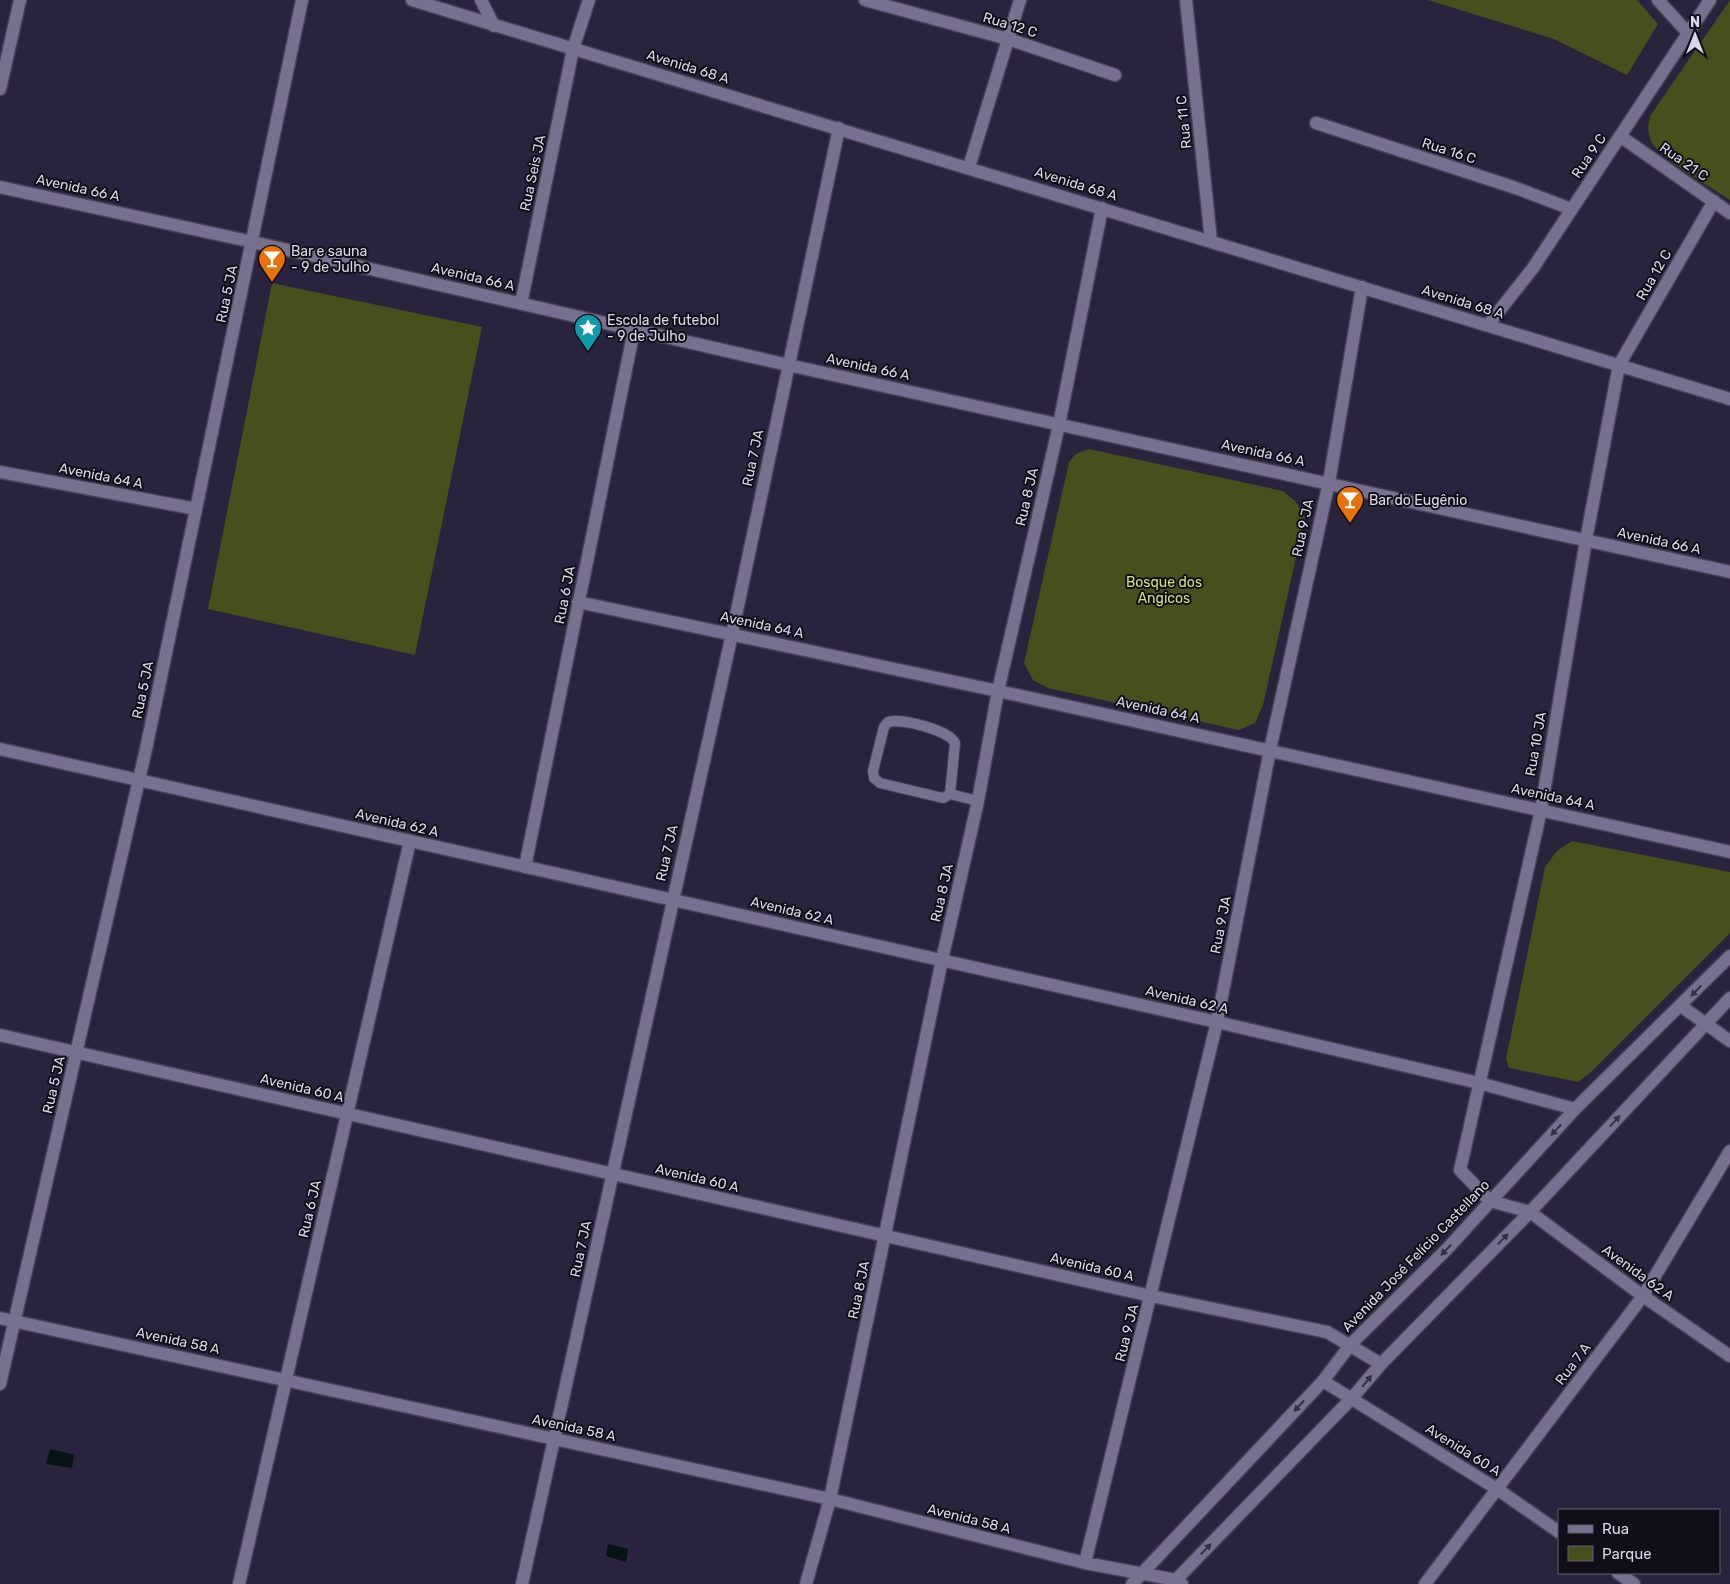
<svg xmlns="http://www.w3.org/2000/svg" width="1730" height="1584" font-family="Rubik,sans-serif">
  <style>
    .green { fill: #474f1d }
    .water { fill: #051314 }
    .lines { fill: none; stroke-linecap: round; stroke-linejoin: round }
    .service-casing { stroke: #474056; stroke-width: 12 }
    .minor-casing { stroke: #474056; stroke-width: 15 }
    .secondary-casing { stroke: #474056; stroke-width: 15 }
    .service { stroke: #77708f; stroke-width: 10 }
    .minor { stroke: #77708f; stroke-width: 12 }
    .secondary { stroke: #77708f; stroke-width: 12 }
    .oneway { fill: #353043 }
    .labels { text-anchor: middle; dominant-baseline: central; stroke-width: 4; stroke-linejoin: round; paint-order: stroke }
    .street-label { font-size: 14px; fill: #dad7e8; stroke: #110e1a }
    .poi-label { font-size: 14px; fill: #dad7e8; stroke: #110e1a; text-anchor: start }
    .park-label { font-size: 14px; fill: #cde179; stroke: #110e1a }
  </style>
  <rect width="100%" height="100%" fill="#2a233d"/>
  <path class="green" d="M1428,0H1637L1658,24L1627,75L1554,39Z
    M1730,0V200C1714,189 1659,157 1652,143C1647,134 1648,125 1650,116Z
    M272,283L482,327L415,655L208,609Z
    M1089,449L1283,491L1296,502L1305,517L1263,705L1255,723L1239,730L1048,688L1033,680L1024,663L1069,462L1076,454Z
    M1572,841L1730,872V933L1592,1071L1578,1082L1509,1068L1506,1059L1545,867L1557,851Z"/>
  <path class="water" d="M50,1449L74,1455L72,1468L46,1464Z
    M608,1544L628,1549L626,1562L606,1556Z"/>
  <g class="lines">
    <defs>
      <path id="service" d="M950,794L955,743C949,730 901,718 888,722L884,727L873,771L874,778L880,783L943,798L950,794L978,801"/>
      <path id="minor" d="M412,0L1730,399
        M481,0L494,26
        M865,0L1008,39L1115,75
        M1186,0L1211,241
        M1658,0L1688,33
        M0,89L20,0
        M1316,123L1516,188L1571,209
        M1620,136L1730,213
        M969,167L1020,0
        M0,187L253,242L788,365L1730,572
        M1714,201L1619,365L1586,540L1541,810L1460,1170L1490,1201L1530,1212L1643,1296L1730,1356
        M521,304L573,49L589,0
        M1488,325L1533,268L1710,0
        M0,472L196,509
        M578,602L998,691L1730,852
        M0,749L1217,1022L1479,1083L1575,1109
        M525,867L634,330
        M1681,1006L1730,1041
        M0,1035L1151,1296L1327,1332L1381,1364
        M0,1318L830,1499L1085,1563L1176,1580L1182,1584
        M1323,1381L1497,1489L1559,1532
        M0,1384L146,749L302,0
        M1085,1563L1217,1022L1270,750L1329,482L1362,287
        M1618,1573L1634,1584
        M239,1584L410,841
        M522,1584L732,634L839,128
        M806,1584L830,1499L942,960L978,801L998,691L1059,425L1102,208
        M1425,1584L1643,1296L1730,1151"/>
      <path id="secondary" d="M1132,1584L1323,1381L1351,1344L1447,1249L1575,1109L1730,956
        M1172,1584L1352,1398L1381,1364L1530,1212L1730,998"/>
    </defs>
    <use href="#service" class="service-casing"/>
    <use href="#minor" class="minor-casing"/>
    <use href="#secondary" class="secondary-casing"/>
    <use href="#service" class="service"/>
    <use href="#minor" class="minor"/>
    <use href="#secondary" class="secondary"/>
  </g>
  <defs><path id="oneway-solid" d="M-6-.8H1V-3.2L6.5 0L1 3.2V.8H-6Z" transform="scale(1.25)"/></defs>
  <g class="oneway">
    <use href="#oneway-solid" transform="translate(1696 991) rotate(134)"/>
    <use href="#oneway-solid" transform="translate(1615 1121) rotate(-47)"/>
    <use href="#oneway-solid" transform="translate(1556 1130) rotate(133)"/>
    <use href="#oneway-solid" transform="translate(1503 1239) rotate(-46)"/>
    <use href="#oneway-solid" transform="translate(1446 1250) rotate(134)"/>
    <use href="#oneway-solid" transform="translate(1367 1381) rotate(-50)"/>
    <use href="#oneway-solid" transform="translate(1299 1406) rotate(133)"/>
    <use href="#oneway-solid" transform="translate(1206 1549) rotate(-46)"/>
  </g>
  <defs>
    <symbol id="bar-pin" viewBox="-11 -11 22 30"><path d="M0 17L-7.5 6A9.5 9.5 0 1 1 7.5 6Z" fill="#e8710a" stroke="#110e1a"/><path d="M-6-5H6L.8 .8V4.5H3.5V6h-7V4.5H-.8V.8Z" fill="#fff"/></symbol>
    <symbol id="sight-pin" viewBox="-11 -11 22 30"><path d="M0 17L-7.5 6A9.5 9.5 0 1 1 7.5 6Z" fill="#0f9aa8" stroke="#110e1a"/><path d="M0-6L1.8-2.2L6-1.7L2.9 1.2L3.7 5.4L0 3.3L-3.7 5.4L-2.9 1.2L-6-1.7L-1.8-2.2Z" fill="#fff"/></symbol>
  </defs>
  <g fill-rule="evenodd">
    <use href="#bar-pin" x="256" y="243" width="32" height="43"/>
    <use href="#sight-pin" x="572" y="312" width="32" height="43"/>
    <use href="#bar-pin" x="1334" y="484" width="32" height="43"/>
  </g>
  <g class="labels">
    <g class="street-label">
      <text transform="translate(1010 25) rotate(17)">Rua 12 C</text>
      <text transform="translate(688 67) rotate(17)">Avenida 68 A</text>
      <text transform="translate(1184 122) rotate(-96)">Rua 11 C</text>
      <text transform="translate(1449 151) rotate(18)">Rua 16 C</text>
      <text transform="translate(1589 156) rotate(-56)">Rua 9 C</text>
      <text transform="translate(1684 162) rotate(35)">Rua 21 C</text>
      <text transform="translate(533 173) rotate(-78)">Rua Seis JA</text>
      <text transform="translate(1076 184) rotate(17)">Avenida 68 A</text>
      <text transform="translate(78 188) rotate(12)">Avenida 66 A</text>
      <text transform="translate(1654 275) rotate(-60)">Rua 12 C</text>
      <text transform="translate(473 277) rotate(13)">Avenida 66 A</text>
      <text transform="translate(227 294) rotate(-78)">Rua 5 JA</text>
      <text transform="translate(1463 302) rotate(17)">Avenida 68 A</text>
      <text transform="translate(868 367) rotate(12)">Avenida 66 A</text>
      <text transform="translate(1263 453) rotate(12)">Avenida 66 A</text>
      <text transform="translate(753 458) rotate(-78)">Rua 7 JA</text>
      <text transform="translate(101 476) rotate(11)">Avenida 64 A</text>
      <text transform="translate(1027 497) rotate(-77)">Rua 8 JA</text>
      <text transform="translate(1303 528) rotate(-78)">Rua 9 JA</text>
      <text transform="translate(1659 541) rotate(12)">Avenida 66 A</text>
      <text transform="translate(565 595) rotate(-79)">Rua 6 JA</text>
      <text transform="translate(762 625) rotate(12)">Avenida 64 A</text>
      <text transform="translate(143 690) rotate(-78)">Rua 5 JA</text>
      <text transform="translate(1158 710) rotate(12)">Avenida 64 A</text>
      <text transform="translate(1536 744) rotate(-80)">Rua 10 JA</text>
      <text transform="translate(1553 797) rotate(12)">Avenida 64 A</text>
      <text transform="translate(397 823) rotate(13)">Avenida 62 A</text>
      <text transform="translate(667 853) rotate(-77)">Rua 7 JA</text>
      <text transform="translate(942 893) rotate(-77)">Rua 8 JA</text>
      <text transform="translate(792 911) rotate(13)">Avenida 62 A</text>
      <text transform="translate(1221 925) rotate(-79)">Rua 9 JA</text>
      <text transform="translate(1187 1000) rotate(13)">Avenida 62 A</text>
      <text transform="translate(54 1085) rotate(-77)">Rua 5 JA</text>
      <text transform="translate(302 1088) rotate(13)">Avenida 60 A</text>
      <text transform="translate(697 1178) rotate(13)">Avenida 60 A</text>
      <text transform="translate(310 1209) rotate(-77)">Rua 6 JA</text>
      <text transform="translate(581 1249) rotate(-78)">Rua 7 JA</text>
      <text transform="translate(1416 1256) rotate(-46)">Avenida José Felício Castellano</text>
      <text transform="translate(1092 1267) rotate(13)">Avenida 60 A</text>
      <text transform="translate(1638 1273) rotate(36)">Avenida 62 A</text>
      <text transform="translate(859 1290) rotate(-78)">Rua 8 JA</text>
      <text transform="translate(1127 1333) rotate(-76)">Rua 9 JA</text>
      <text transform="translate(178 1341) rotate(12)">Avenida 58 A</text>
      <text transform="translate(1573 1364) rotate(-53)">Rua 7 A</text>
      <text transform="translate(574 1428) rotate(12)">Avenida 58 A</text>
      <text transform="translate(1463 1450) rotate(32)">Avenida 60 A</text>
      <text transform="translate(969 1519) rotate(14)">Avenida 58 A</text>
    </g>
    <g class="poi-label">
      <text x="291" y="251">Bar e sauna<tspan x="291" dy="16">- 9 de Julho</tspan></text>
      <text x="607" y="320">Escola de futebol<tspan x="607" dy="16">- 9 de Julho</tspan></text>
      <text x="1369" y="500">Bar do Eugênio</text>
    </g>
    <g class="park-label">
      <text x="1164" y="582">Bosque dos<tspan x="1164" dy="16">Angicos</tspan></text>
    </g>
  </g>
  <rect x="1558" y="1509" width="162" height="65" fill="#110e1a" stroke="#615e6c"/>
  <rect x="1568" y="1525" width="25" height="8" fill="#77708f" stroke="#615e6c"/>
  <text x="1602" y="1534" font-size="15" fill="#dad7e8">Rua</text>
  <rect x="1568" y="1546" width="25" height="15" fill="#474f1d" stroke="#615e6c"/>
  <text x="1602" y="1559" font-size="15" fill="#dad7e8">Parque</text>
  <g transform="translate(1695 35)" stroke="#110e1a" stroke-width="4" paint-order="stroke">
  <path d="M0-4L9 19L0 12L-9 19Z" fill="#dad7e8"/>
  <text y="-8" font-size="14" font-weight="bold" text-anchor="middle" fill="#dad7e8">N</text>
  </g>
</svg>
